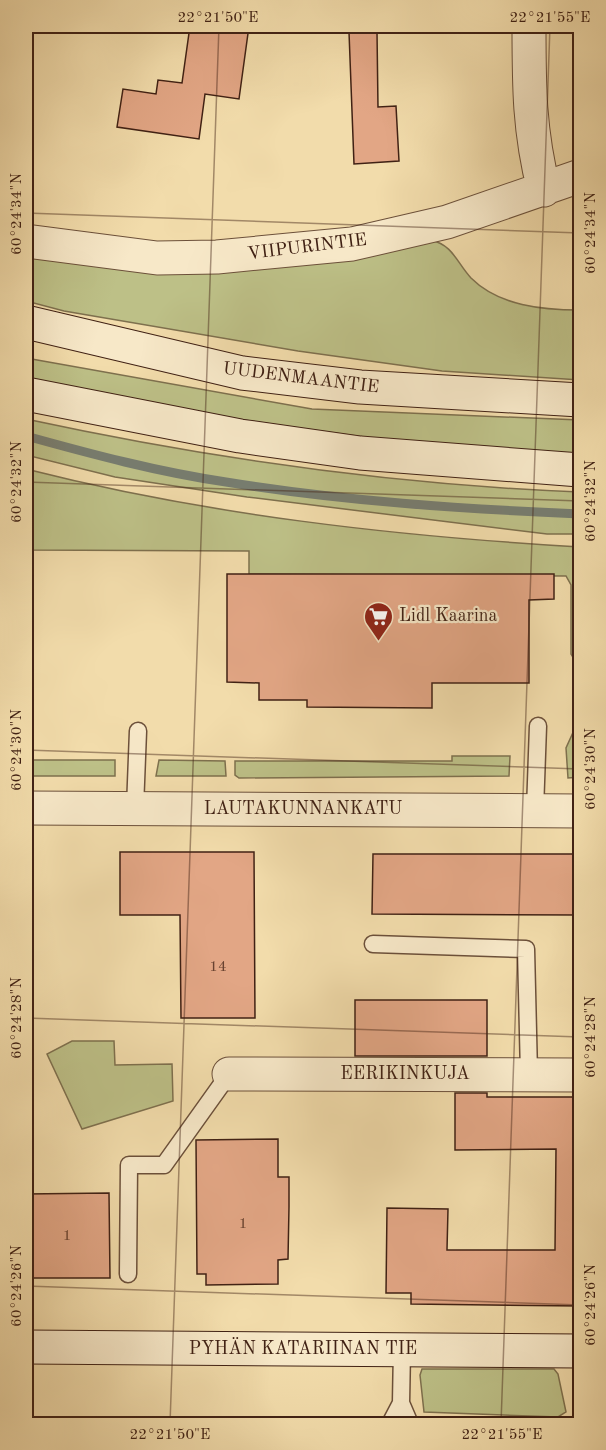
<svg xmlns="http://www.w3.org/2000/svg" width="606" height="1450" font-family="'Old Standard TT',serif">
  <style>
    .green { fill: #bdc087; stroke: #7e704e; stroke-width: 1.5 }
    .lines { fill: none; stroke-linecap: round; stroke-linejoin: round }
    .stream { stroke: #777d70; stroke-width: 9 }
    .building { fill: #e2a685; stroke: #402114; stroke-width: 1.5 }
    .lane-casing { stroke: #6c503a; stroke-width: 19 }
    .street-casing { stroke: #6c503a; stroke-width: 35 }
    .secondary-casing { stroke: #402114; stroke-width: 35 }
    .lane { stroke: #f7e8c8; stroke-width: 16 }
    .street { stroke: #f7e8c8; stroke-width: 33 }
    .secondary { stroke: #f7e8c8; stroke-width: 33 }
    .ticks { fill: none; stroke: #402114; stroke-width: 1.5; stroke-opacity: 0.45 }
    .labels { text-anchor: middle; dominant-baseline: central; stroke-width: 4.5; stroke-linejoin: round; paint-order: stroke }
    .number-label { font-size: 15px; fill: #684230 }
    .street-label { font-size: 18px; fill: #402114; stroke: #f7e8c8 }
    .poi-label { font-size: 18px; fill: #402114; stroke: #f7e8c8; text-anchor: start }
    .neatline { fill: none; stroke: #402114; stroke-width: 2 }
    .ticks-label { font-size: 15px; text-anchor: middle; fill: #402114 }
  </style>
  <rect width="100%" height="100%" fill="#f2dcab"/>
  <filter id="stains"><feTurbulence type="fractalNoise" baseFrequency=".00333" numOctaves="4"/><feColorMatrix values="0 0 0 0 .2 0 0 0 0 .09 0 0 0 0 .02 0 0 0 .5 -.17"/></filter>
  <radialGradient id="worn" r=".72"><stop offset=".6" stop-color="#630" stop-opacity="0"/><stop offset="1" stop-color="#630" stop-opacity=".3"/></radialGradient>
  <path class="green" d="M431,240C453,245 457,263 471,278C499,306 543,310 580,310V380L442,371L298,351L64,311L26,301V252C79,258 139,270 193,271C275,272 352,258 431,240Z
    M26,358L312,409L580,420V455L423,445L298,428L143,405L26,379Z
    M26,419C207,458 395,485 580,492V534H547L247,497L115,477L26,455Z
    M26,469C207,515 394,536 580,547V777L568,778L566,748L575,728L579,706V667L571,654V585L566,576L249,574V551L26,550Z
    M452,756H510L509,776L239,778L235,775V761H452Z
    M26,760H115V776H26Z
    M159,760L225,761L226,776H156Z
    M72,1041H114L115,1065L172,1064L173,1101L82,1129L47,1054Z
    M422,1369H554L558,1374L566,1412L558,1417L424,1412L420,1375Z"/>
  <g class="lines">
    <path class="stream" d="M26,436C91,454 158,472 226,482C343,501 462,509 580,514"/>
  </g>
  <path class="building" d="M190,26H249L239,99L205,94L199,139L117,127L123,89L156,94L158,80L182,83Z
    M349,32H377L378,107L396,106L399,161L354,164Z
    M227,574H554V599L529,600V683H432V708L307,707V700H259V683L227,682Z
    M120,852H254L255,1018H181L180,915H120Z
    M373,854H580V915L372,914Z
    M355,1000H487V1056H355Z
    M455,1093H487V1097H580V1306L411,1304V1293H386L387,1208L448,1209L447,1250H555L556,1149L455,1150Z
    M278,1139V1177H289V1207L288,1259L278,1260V1284L206,1285V1274H197L196,1140Z
    M109,1193L110,1278H26V1194Z"/>
  <g class="lines">
    <defs>
      <path id="lane" d="M135,808L138,731
        M535,810L538,726
        M373,944L526,949L529,1074
        M128,1274L129,1165H164L229,1074
        M402,1349L401,1403L410,1424
        M390,1424L401,1403"/>
      <path id="street" d="M529,26C529,86 529,131 544,190
        M26,241L157,258L217,257L352,244L447,222L580,176
        M26,808L580,811
        M229,1074L580,1075"/>
      <path id="secondary" d="M26,322L242,373L360,387L580,400
        M26,394L240,436L360,453L580,470
        M26,1347L580,1351"/>
    </defs>
    <use href="#lane" class="lane-casing"/>
    <use href="#street" class="street-casing"/>
    <use href="#secondary" class="secondary-casing"/>
    <use href="#lane" class="lane"/>
    <use href="#street" class="street"/>
    <use href="#secondary" class="secondary"/>
  </g>
  <path class="ticks" d="M26,213L580,233M26,482L580,501M26,750L580,769M26,1018L580,1037M26,1286L580,1305M170,1424L219,26M501,1424L550,26"/>
  <defs>
    <symbol id="supermarket-pin" viewBox="-11 -11 22 30"><path d="M0 17L-7.5 6A9.5 9.5 0 1 1 7.5 6Z" fill="#8f2418" stroke="#f7e8c8"/><path d="M-6-5.5h2.5l.6 2H6L4.5 2H-2.5L-4.4-4H-6ZM-1.5 3.2a1.3 1.3 0 1 0 .1 0ZM3 3.2a1.3 1.3 0 1 0 .1 0Z" fill="#fff"/></symbol>
  </defs>
  <g fill-rule="evenodd">
    <use href="#supermarket-pin" x="362" y="600" width="33" height="45"/>
  </g>
  <g class="labels">
    <g class="number-label">
      <text x="218" y="967">14</text>
      <text x="243" y="1224">1</text>
      <text x="67" y="1236">1</text>
    </g>
    <g class="street-label">
      <text transform="translate(307 247) rotate(-7)">VIIPURINTIE</text>
      <text transform="translate(301 378) rotate(7)">UUDENMAANTIE</text>
      <text x="303" y="809">LAUTAKUNNANKATU</text>
      <text x="405" y="1074">EERIKINKUJA</text>
      <text x="303" y="1349">PYHÄN KATARIINAN TIE</text>
    </g>
    <g class="poi-label">
      <text x="399" y="616">Lidl Kaarina</text>
    </g>
  </g>
  <rect width="606" height="1450" fill="none" stroke="#f2dcab" stroke-width="66"/>
  <rect x="33" y="33" width="540" height="1384" class="neatline"/>
  <g class="ticks-label">
    <text x="218" y="22">22°21'50"E</text>
    <text x="550" y="22">22°21'55"E</text>
    <text transform="translate(16 214) rotate(-90)" y="5">60°24'34"N</text>
    <text transform="translate(590 233) rotate(-90)" y="5">60°24'34"N</text>
    <text transform="translate(16 482) rotate(-90)" y="5">60°24'32"N</text>
    <text transform="translate(590 501) rotate(-90)" y="5">60°24'32"N</text>
    <text transform="translate(16 750) rotate(-90)" y="5">60°24'30"N</text>
    <text transform="translate(590 769) rotate(-90)" y="5">60°24'30"N</text>
    <text transform="translate(16 1018) rotate(-90)" y="5">60°24'28"N</text>
    <text transform="translate(590 1037) rotate(-90)" y="5">60°24'28"N</text>
    <text transform="translate(16 1286) rotate(-90)" y="5">60°24'26"N</text>
    <text transform="translate(590 1305) rotate(-90)" y="5">60°24'26"N</text>
    <text x="170" y="1439">22°21'50"E</text>
    <text x="502" y="1439">22°21'55"E</text>
  </g>
  <rect width="100%" height="100%" filter="url(#stains)"/>
  <rect width="100%" height="100%" fill="url(#worn)"/>
</svg>
